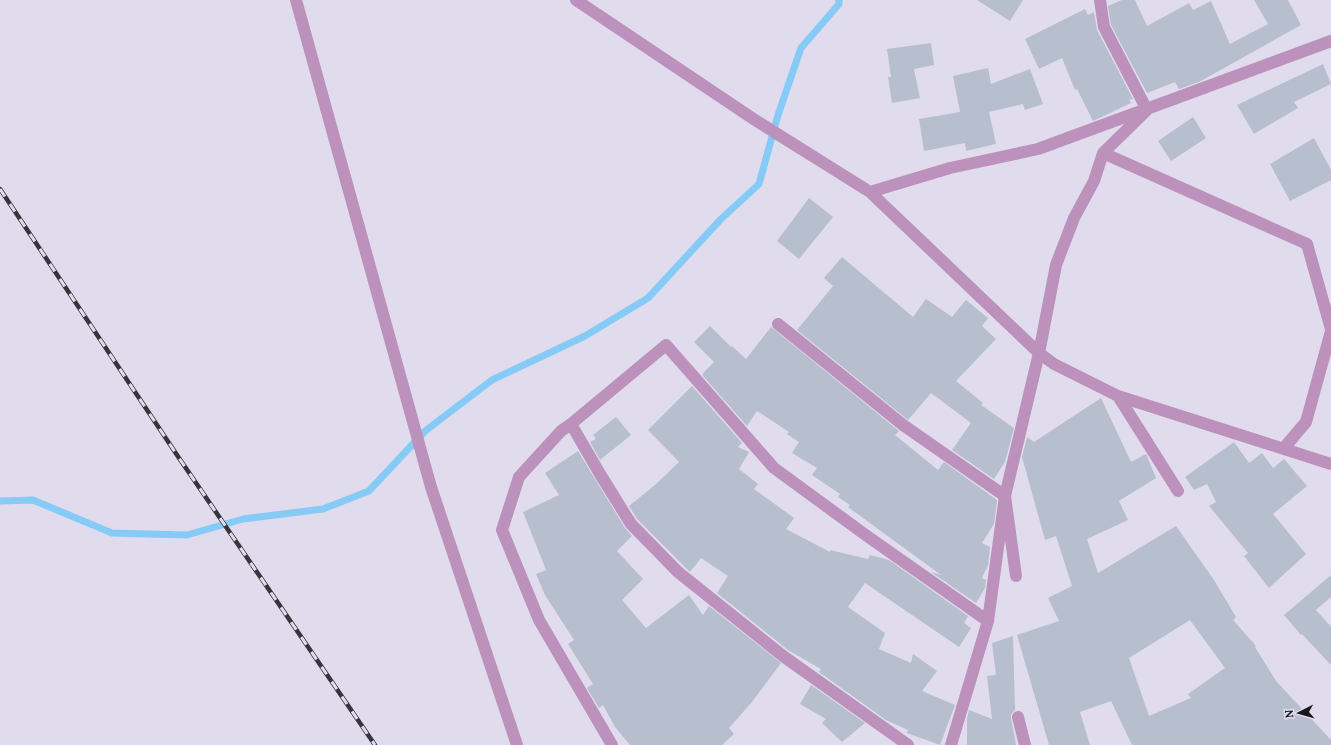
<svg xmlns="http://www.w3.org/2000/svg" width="1331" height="745" font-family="Lora,serif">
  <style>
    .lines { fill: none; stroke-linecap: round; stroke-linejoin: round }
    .stream { stroke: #86cbf6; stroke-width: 7 }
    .building { fill: #b7bece; fill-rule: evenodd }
    .minor { stroke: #bc91bc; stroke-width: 12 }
    .rail-casing { stroke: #37343c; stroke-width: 4.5 }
    .rail { stroke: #e0dced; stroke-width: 3; stroke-dasharray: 9; stroke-linecap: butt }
  </style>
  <rect width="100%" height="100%" fill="#e0dced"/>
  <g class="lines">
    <path class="stream" d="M0,501L33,500L112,533L187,535L243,519L323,509L369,491L425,431L492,380L585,336L648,298L721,219L759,184L778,115L801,48L839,4V0"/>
  </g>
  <path class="building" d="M977,0H1023L1010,21Z
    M1122,0H1135L1147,26L1189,3L1193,10L1211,1L1230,44L1268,24L1254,0H1288L1301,25L1199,82L1179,89L1175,82L1147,93L1111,25L1108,6Z
    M1085,9L1088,15L1094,12L1097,30L1133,99L1129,100L1131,103L1093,121L1077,89L1075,90L1062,58L1039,69L1025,39Z
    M931,43L934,65L914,69L920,98L892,103L888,77H891L887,49Z
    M1323,64L1331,84L1294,102L1298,108L1254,134L1237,105Z
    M988,68L991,84L1030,69L1043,104L1025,110L1023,104L989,112L996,144L966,151L965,143L924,151L919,119L960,112L953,76Z
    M1193,117L1206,138L1171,161L1158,141Z
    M1314,138L1331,170V180L1290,201L1270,164Z
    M809,198L833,217L799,259L777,241Z
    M842,257L913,317L926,299L952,317L966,300L988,318L982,326L996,339L956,381L983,403L981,405L1014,428L1005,462L994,479L952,450L971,423L931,393L908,420L797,330L833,286L824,278Z
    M710,326L731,347L732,346L746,359L771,327L899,431L895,435L938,470L944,462L997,500L994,524L982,543L990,547L988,565L982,578L986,580L985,588L976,603L931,572L941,575L848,507L850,505L838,497L840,494L812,475L817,468L792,453L799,442L787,434L789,432L757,411L747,426L703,376V373L714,362L694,342Z
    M692,386L742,443L738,447L749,452L739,469L758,484L754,489L794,518L786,529L830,552V550L868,559L870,555L889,560L968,616L964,623L971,628L959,647L865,583L848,607L885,633L879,649L911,663L913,654L937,671L922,691L955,705L940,745L907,733L908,730L886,720L819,672L821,669L788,650L717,593L728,576L701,558L690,572L637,519L629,506L655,485L679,462L648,430Z
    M1101,398L1131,462L1146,454L1156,478L1119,501L1128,520L1087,539L1098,573L1176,526L1214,580L1236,617L1233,620L1256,646L1255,647L1276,681L1331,740V745H1132L1111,701L1080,712L1090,745H1049L1017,635L1059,621L1048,598L1072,586L1056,536L1045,540L1022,457L1027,437L1034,442ZM1190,620L1225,668L1188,694L1191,698L1149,716L1129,658Z
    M616,417L631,435L600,460L590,442L596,439L593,435Z
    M1234,442L1249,463L1262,453L1273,468L1284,459L1307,486L1273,514L1306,554L1269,588L1244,556L1248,553L1209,506L1216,502L1207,484L1194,490L1185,477Z
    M578,451L625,528L632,536L617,551L643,579L622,600L646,628L689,595L703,615L709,606L781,663L752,702L729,728L734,734L722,745H630L615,727L603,705L599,708L587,688L593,684L568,644L574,640L545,595L536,574L546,570L523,512L559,495L545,473Z
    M1331,575V597L1316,610L1331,627V665L1302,634L1301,635L1284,615Z
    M1013,636L1015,710L1011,715V718L1016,745H967V719L969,710L992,719L987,676L996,675L992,643Z
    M811,685L865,723L842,742L822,723L826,719L800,704Z"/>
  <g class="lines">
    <path class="minor" d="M296,0L431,487L517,745
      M576,0L755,120L870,192
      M1331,41L1038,149L950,168L870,192L1039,353L1054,364L1118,396L1331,464
      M1103,153L1307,244L1331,329
      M778,324L903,425L1005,496L988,621L951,745
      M1118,396L1178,491
      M571,424L666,345L774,468L867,536L988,621
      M1284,448L1306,422L1331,331
      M1016,576L1005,496L1039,353L1056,265L1074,218L1094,181L1103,153L1147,110L1104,27L1100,0
      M1018,717L1025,745
      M612,745L539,620L502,530L519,477L561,431L571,424L600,474L631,524L678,572L783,656L908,745"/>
    <defs>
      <path id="rail" d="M0,189L179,458L375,745"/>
    </defs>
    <use href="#rail" class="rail-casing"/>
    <use href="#rail" class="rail"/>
  </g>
  <g transform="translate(1299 713) rotate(264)" stroke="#e0dced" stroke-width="3" paint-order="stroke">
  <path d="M0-3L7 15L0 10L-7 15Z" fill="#19171d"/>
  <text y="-6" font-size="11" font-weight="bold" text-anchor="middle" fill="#19171d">N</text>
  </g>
</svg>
